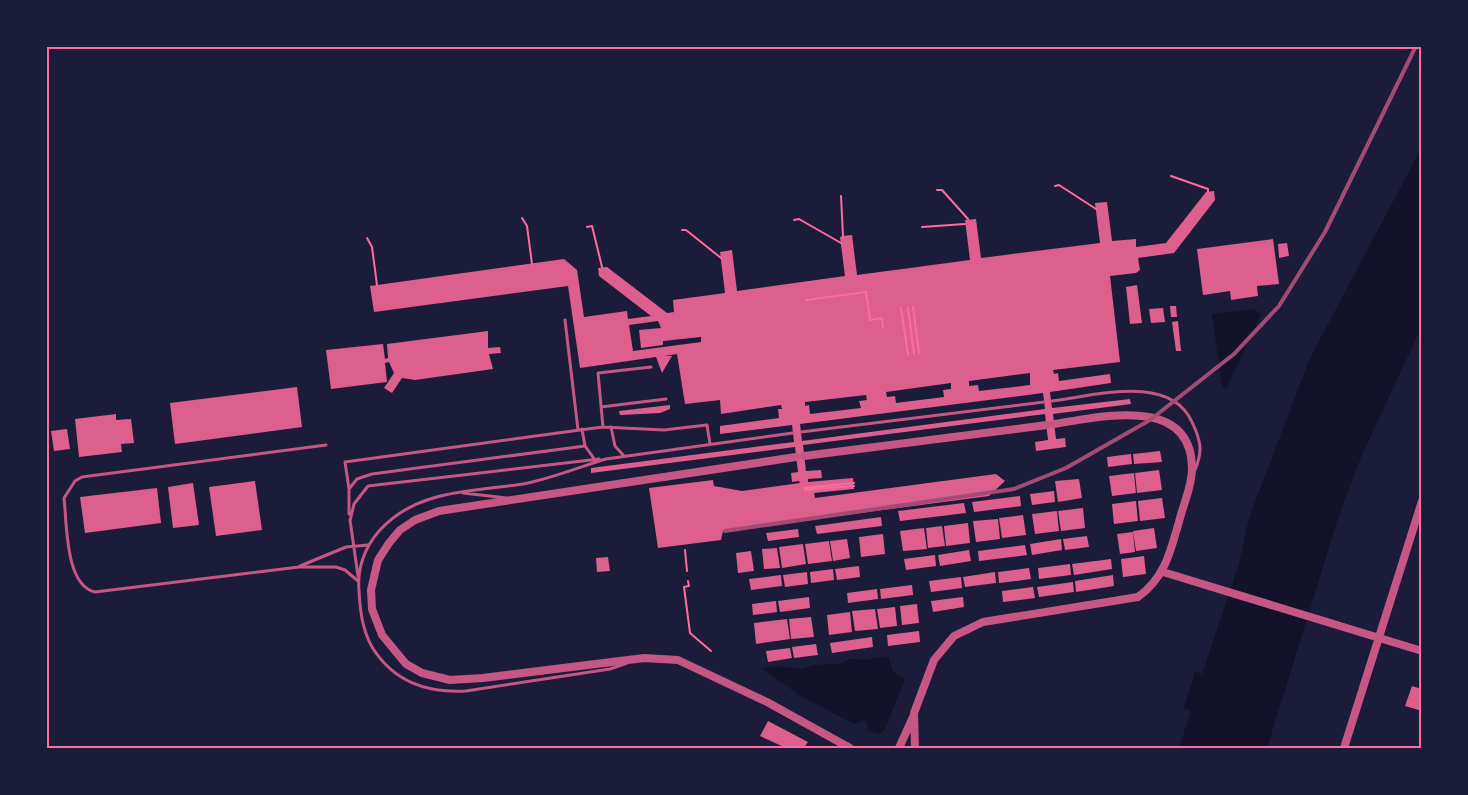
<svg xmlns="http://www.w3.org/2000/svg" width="1468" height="795" font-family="'PT Sans Narrow',sans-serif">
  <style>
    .water { fill: #12122b }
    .building { fill: #dd5f8e; fill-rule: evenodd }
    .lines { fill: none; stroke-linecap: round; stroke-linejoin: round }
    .path { stroke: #ff6b9d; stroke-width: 2 }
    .service { stroke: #c65784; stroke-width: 3 }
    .tertiary { stroke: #c65784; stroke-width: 8 }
    .rail { stroke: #a44b75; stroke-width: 4 }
    .neatline { fill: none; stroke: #ff6b9d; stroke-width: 2 }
  </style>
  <rect width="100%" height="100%" fill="#1b1b3a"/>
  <path class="water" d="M1421,149V328L1361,457L1338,518L1267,748H1179L1191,711L1184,708L1195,672L1202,674L1239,564L1249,518L1310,358Z
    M1254,309L1261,314L1226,389L1222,386L1212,314Z
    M888,656L893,672L905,679L884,731L880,734L865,730L869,727L864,720L854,724L799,695L762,668L776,666L803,669L813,665L839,664L850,659L866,660Z"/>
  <path class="building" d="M1214,191L1215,200L1174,253L1138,258L1140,270L1136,273L1110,276L1120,362L1053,370L1054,374L1058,373L1059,381L1110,374L1111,383L1050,392L1052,408L1130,399L1131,404L1053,414L1056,439L1065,438L1066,447L1036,451L1035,442L1048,440L1045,414L803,445L806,471L821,470L822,478L808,479V482L853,478L854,489L814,493L815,498L996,474L1005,481L989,496L723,531L721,540L658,548L649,488L713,480L714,486L742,491L800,483L799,481L792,482L791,473L798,472L795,447L591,473V468L794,442L792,425L720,434V426L779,418L778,409H782L781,405L721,414L720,400L685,404L677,354L664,356H672L662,373L656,357L580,368L568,286L374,312L370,286L564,259L577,270L584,317L627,311L628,319L651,316L599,276L598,268L607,267L667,313L674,312L673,300L725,293L720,252L732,250L737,291L845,276L840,237L843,236L852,235L857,275L970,260L965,220L976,219L981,258L1100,243L1095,203L1107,202L1112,241L1136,239V247L1166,243L1206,192ZM658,321L661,328L639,330L641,348L663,345V341L701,337V342L633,351L629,325ZM1030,373V385L979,391L978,385L969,386V381ZM951,383V389L943,390L944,397L896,403L895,396L887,397L886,392ZM1043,393L1045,409L802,441L800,424ZM866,395L867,400L859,401L861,408L810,414L809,405L805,406V402Z
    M1273,239L1279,284L1257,286L1258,296L1231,300L1230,291L1203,295L1197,249Z
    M1287,243L1289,256L1279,258L1278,244Z
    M1137,285L1142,323L1130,324L1126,287Z
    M1170,306H1176L1177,317H1171Z
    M1163,308L1165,322L1151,323L1149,309Z
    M1178,321L1181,351H1176L1172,322Z
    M488,331V348L500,347L501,353L489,354L493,369L415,380L402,378L392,393L384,388L394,373L389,362L385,363L387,382L331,389L326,350L383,344L385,359L388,358L387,344Z
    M297,387L302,427L175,444L170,403Z
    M670,405V409L660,413L620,415L619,411Z
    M116,414V420L131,419L134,443L121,444L122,452L79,457L75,419Z
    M67,429L70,449L54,451L51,431Z
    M1160,451L1162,462L1134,464L1133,454Z
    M1131,454L1132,464L1108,467L1107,457Z
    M1159,470L1162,490L1137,493L1135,473Z
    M1134,473L1136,493L1112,496L1109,476Z
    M1079,479L1082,498L1058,502L1055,481Z
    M255,481L262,530L216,536L209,487Z
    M193,483L199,525L173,528L168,487Z
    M157,488L161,523L85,533L80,497Z
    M1054,491L1055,502L1032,505L1030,494Z
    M1020,496L1021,506L974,512L972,502Z
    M1162,498L1165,518L1140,521L1138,501Z
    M1136,501L1138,521L1114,524L1112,504Z
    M964,503L966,513L900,521L898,511Z
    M1083,508L1085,528L1061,531L1058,511Z
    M1057,511L1059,531L1035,534L1032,514Z
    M1023,515L1026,535L1002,538L999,518Z
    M881,517L882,526L817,534L815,526Z
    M998,519L1000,539L976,542L973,521Z
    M968,523L970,543L946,546L944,526Z
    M942,526L945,546L928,548L926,528Z
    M924,528L927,549L903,551L900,531Z
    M1154,528L1157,548L1136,551L1133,531Z
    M798,529L799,537L768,541L766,533Z
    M1133,532L1135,552L1120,554L1117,534Z
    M883,534L885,554L861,557L859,537Z
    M1087,536L1089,547L1065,550L1063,539Z
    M847,539L850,558L833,561L830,541Z
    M1061,539L1062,550L1032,555L1030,544Z
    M829,541L832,561L808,564L805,544Z
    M803,544L806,564L782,568L779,547Z
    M1025,545L1027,555L979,561L978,551Z
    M777,548L780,568L764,569L762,549Z
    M969,550L971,561L940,566L938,555Z
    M751,551L754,571L738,573L736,553Z
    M935,555L936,566L906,570L904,559Z
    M1144,556L1146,574L1123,577L1121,559Z
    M608,557L610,571L597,572L596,558Z
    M1111,559L1112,569L1074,575L1072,564Z
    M1070,564L1071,575L1039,579L1038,568Z
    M859,566L860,577L837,580L835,569Z
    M1029,568L1031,579L999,583L998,572Z
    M833,569L834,580L811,583L810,572Z
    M807,572L808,584L785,587L783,575Z
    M995,572L996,583L965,587L963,577Z
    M781,575L782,586L751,590L749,579Z
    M1113,575L1114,586L1076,592L1075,581Z
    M961,577L962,588L931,592L929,581Z
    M1073,582L1074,592L1039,597L1037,587Z
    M912,585L913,595L881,599L880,589Z
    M1033,587L1035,598L1003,602L1002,591Z
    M877,589L878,599L848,603L847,593Z
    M809,597L810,608L780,612L778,601Z
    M963,597L964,607L933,612L931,601Z
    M776,601L777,612L753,615L752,604Z
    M917,604L919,623L902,625L900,606Z
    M895,607L897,626L880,628L877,609Z
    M875,609L878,629L855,631L852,611Z
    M850,612L852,632L829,635L827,615Z
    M811,617L814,637L791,639L789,619Z
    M787,619L790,639L756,644L754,623Z
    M919,631L920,642L888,646L887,635Z
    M872,637L873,647L832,653L830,643Z
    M816,644L818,655L794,658L792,647Z
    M790,648L792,658L768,662L766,651Z
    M1412,686L1422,689V711L1405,706Z
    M768,721L808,742L804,748H786L760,736Z"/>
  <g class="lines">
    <path class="path" d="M1171,176L1208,189V192
      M1055,186L1059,185L1096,209
      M937,190H942L968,219
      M841,196L843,236
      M522,218L527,226L532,264
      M794,220L799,219L841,243
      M587,227L592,226L602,267
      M922,227L965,224
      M682,230H686L721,258
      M367,238L372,247L377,285
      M806,300L866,292L870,320L882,318L883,327
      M913,307L919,353
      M901,308L908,355
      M908,308L914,354
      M804,488L854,483
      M805,490L854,486
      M685,550L687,571
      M688,581L689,586L684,587L690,633L711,651"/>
    <path class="service" d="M565,320L578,430
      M1052,401C1094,396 1170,373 1192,422C1201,441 1203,451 1195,470
      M601,407L666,399
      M603,427L598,373L651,367
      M611,427L615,446L624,456
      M582,429L585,446L595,460
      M801,432L1044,402
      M326,445L82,477L75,481L64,498C67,524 65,585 95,592L299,567H336L345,570L358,581
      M606,459C579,467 551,479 523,484C471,492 417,489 379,531C365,547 357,568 359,590C360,610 362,629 372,647C394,682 426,693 466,691L610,669L627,663
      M606,459L793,433
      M349,489L345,462L580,430L603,427L664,430L707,425L710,444
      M463,493L507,498
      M349,514V489L357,479L372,474L585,446
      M350,520L358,576
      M350,521L354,504L368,486L599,459
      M300,566L346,547L368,545"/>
    <path class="tertiary" d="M804,456L1047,425
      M796,457L439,511L415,520L400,530L389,543L378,560L371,590L372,609L382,635L406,664L422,673L450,680L483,678L644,658L678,660L767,702L850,748
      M1163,572L1422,651
      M899,748L913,717
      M915,748L914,713L934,660L954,636L983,622L1138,597C1166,577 1171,549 1180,518C1184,503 1192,486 1192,469C1192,394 1101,417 1054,424
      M1344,748L1422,501"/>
    <path class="rail" d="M725,531L1014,489L1066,468L1150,420L1234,354L1279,306L1325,232L1416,46"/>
  </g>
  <rect width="1468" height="795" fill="none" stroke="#1b1b3a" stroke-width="96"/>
  <rect x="48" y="48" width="1372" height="699" class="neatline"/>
</svg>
